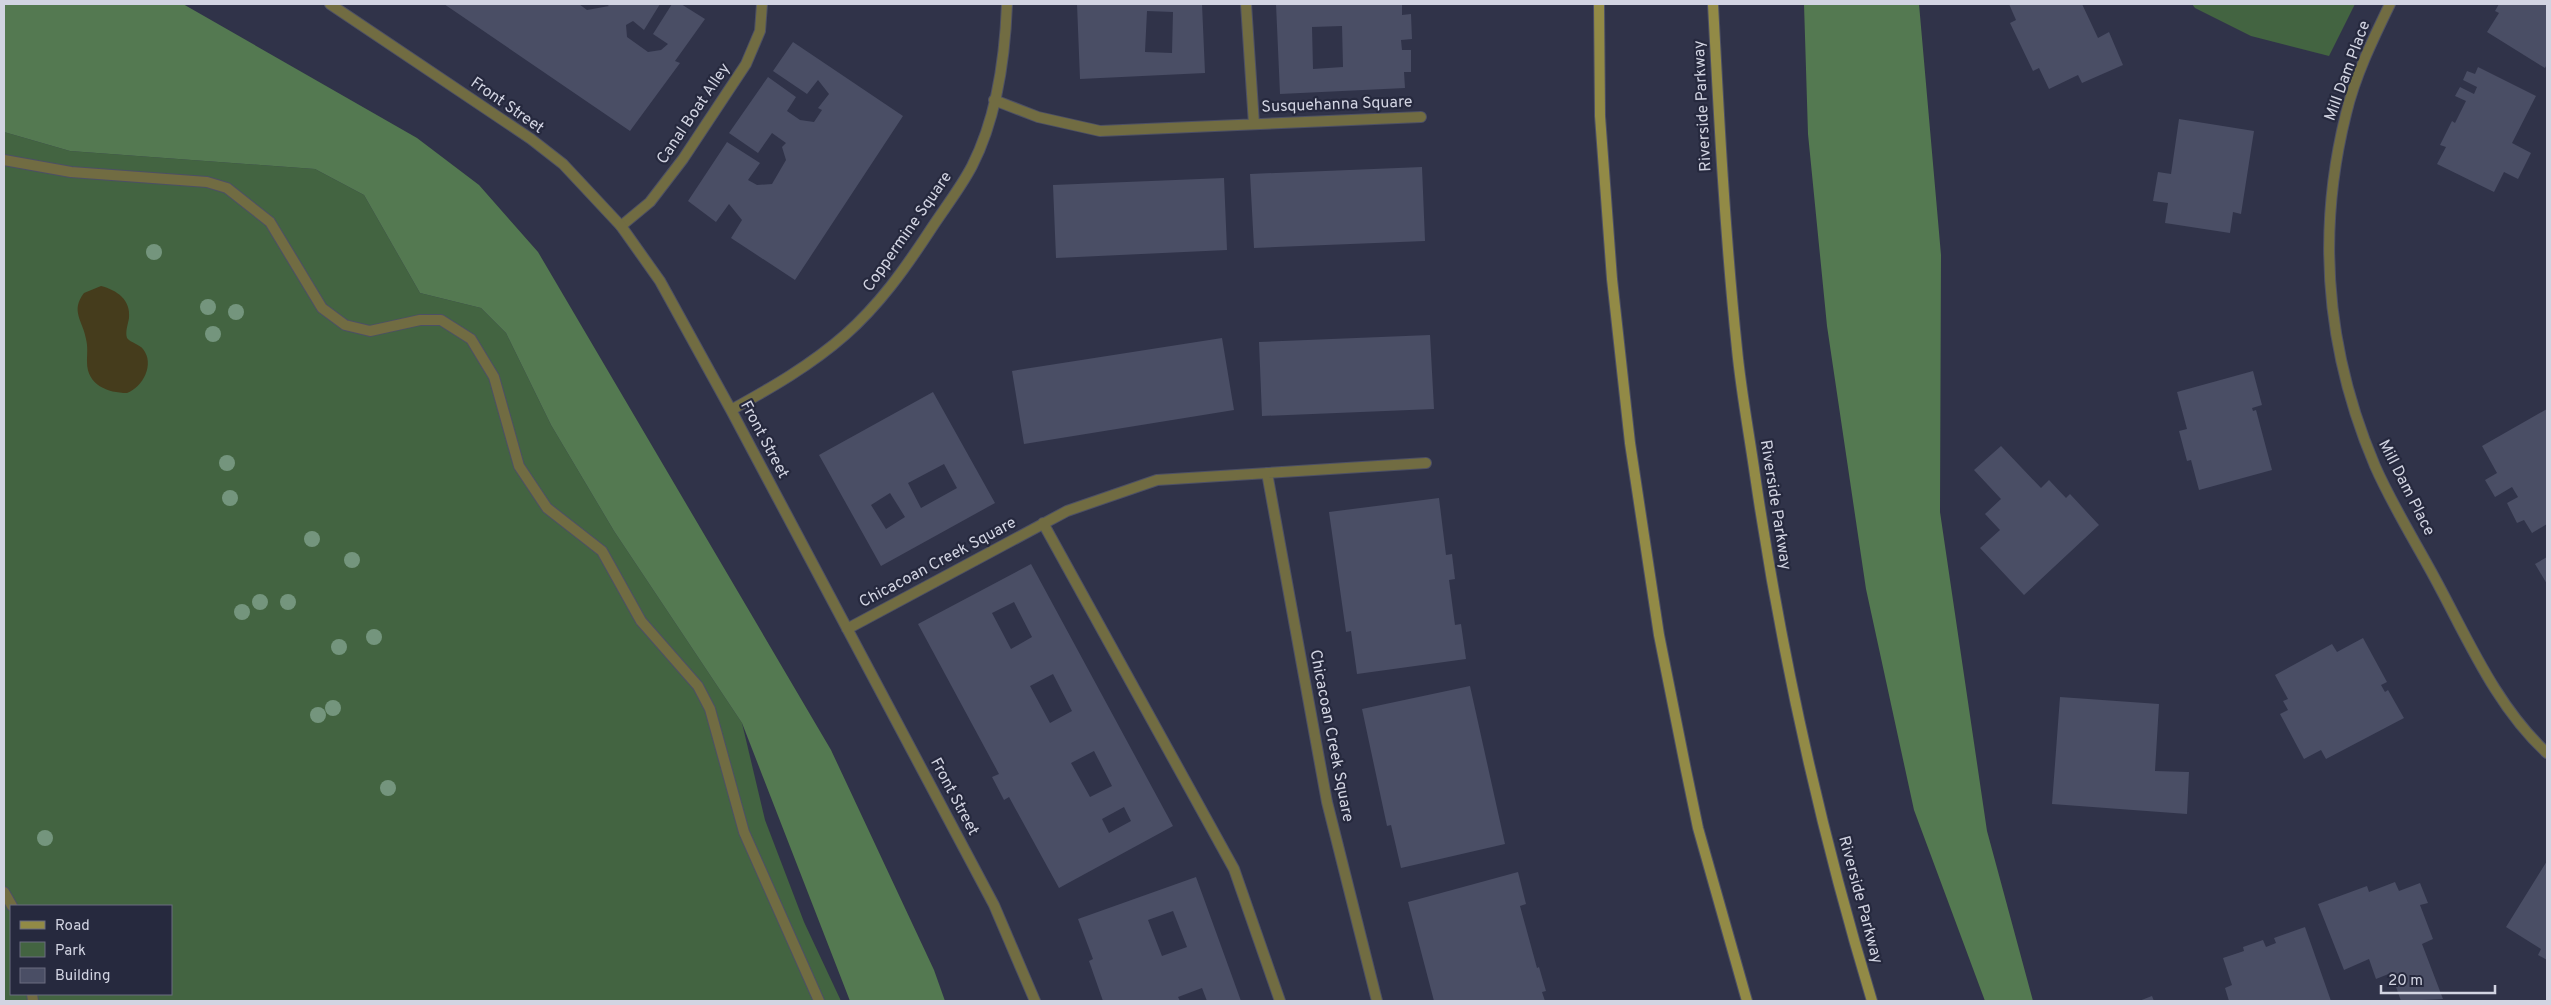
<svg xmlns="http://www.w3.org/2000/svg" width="2551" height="1005" font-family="Overpass,sans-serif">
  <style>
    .green { fill: #436441; fill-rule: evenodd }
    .forest { fill: #547951 }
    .sand { fill: #453c1c }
    .building { fill: #4a4e65; fill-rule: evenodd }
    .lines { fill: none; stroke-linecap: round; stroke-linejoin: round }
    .service-casing { stroke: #4d5065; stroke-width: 12 }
    .minor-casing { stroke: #4d5065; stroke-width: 12 }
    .secondary-casing { stroke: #4d5065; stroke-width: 12 }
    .service { stroke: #716c42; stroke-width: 10 }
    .minor { stroke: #716c42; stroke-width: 10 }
    .secondary { stroke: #928a46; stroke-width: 10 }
    .tree { fill: #74957d }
    .labels { text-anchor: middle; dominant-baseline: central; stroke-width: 4.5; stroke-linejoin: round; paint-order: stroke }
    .street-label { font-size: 16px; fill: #d2d4e2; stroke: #26293e }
  </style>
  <rect width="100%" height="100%" fill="#303349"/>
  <path class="green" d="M2192,4H2355L2329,56L2251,36L2195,8Z
    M4,132L70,151L315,169L364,195L420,293L481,308L506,333L551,425L614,531L742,723L765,820L804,922L841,1001H4ZM11,906H171V994H11Z"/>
  <path class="forest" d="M4,4H183L417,138L479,185L538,252L831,750L934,970L945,1001H850L742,723L614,531L551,425L506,333L481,308L420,293L364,195L315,169L70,151L4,132Z
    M1804,4H1919L1941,255L1940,512L1987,831L2033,1001H1985L1914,810L1866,589L1827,326L1808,134Z"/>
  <path class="sand" d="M101,286C117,290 131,300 129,318C128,325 125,331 127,338C131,343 139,344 143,349C155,364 143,387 127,393C108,393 87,385 87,362C87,354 88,347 86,339C83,321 70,311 84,293Z"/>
  <path class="building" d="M444,4H579L587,10L609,6L606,4H660L644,30L633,21L626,25L627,37L648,52L661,50L668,44L653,34L672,4H681L705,19L675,61L680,63L630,131Z
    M1077,4H1202L1205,73L1080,79ZM1147,11L1173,12L1172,53L1145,52Z
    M1276,4H1402V15L1411,14L1412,39L1401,40L1402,50H1411V72H1404L1405,88L1280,94ZM1342,26L1343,67L1313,69L1312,27Z
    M2009,4H2082L2098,38L2109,32L2123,65L2082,83L2078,75L2049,89L2039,68L2033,71L2010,23L2016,20Z
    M2499,4H2547V64L2545,68L2487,32L2499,13L2495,11Z
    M793,42L903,116L795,280L731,238L742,220L729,204L716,222L688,201L727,142L760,163L748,180L757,185L772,184L786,160L782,147L786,143L772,133L758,153L729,133L768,77L796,97L787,111L800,120L814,122L822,110L818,108L829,94L818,80L807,94L773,71Z
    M2478,67L2536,96L2512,143L2531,153L2518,179L2504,172L2494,192L2437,164L2446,147L2440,145L2452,121L2455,123L2466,101L2455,96L2460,87L2474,94L2477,87L2463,80L2467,71L2475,74Z
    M2179,119L2254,131L2241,214L2233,212L2230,233L2165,223L2168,203L2153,201L2158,172L2171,174Z
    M1422,167L1425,241L1254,248L1250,174Z
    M1224,178L1227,250L1056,258L1053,185Z
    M1430,335L1434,409L1262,416L1259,342Z
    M1222,338L1234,410L1024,444L1012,371Z
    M2253,371L2262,405L2252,408L2253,411L2256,410L2272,470L2199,490L2191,460L2187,461L2179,431L2187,429L2177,392Z
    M933,392L995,503L881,566L819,455ZM944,464L957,488L921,508L908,483ZM890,493L905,517L886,529L871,505Z
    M2547,409V524L2532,533L2524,520L2517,523L2507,503L2518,497L2512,487L2495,497L2485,480L2497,473L2482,446Z
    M2001,446L2041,488L2049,480L2066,498L2070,494L2099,525L2024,595L1980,548L2000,530L1985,514L2001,499L1974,470Z
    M1439,498L1446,555L1452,554L1455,579L1449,580L1455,625L1461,624L1466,659L1357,674L1351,631L1346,632L1329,512Z
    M2547,557V584L2535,564Z
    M1031,564L1173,826L1059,888L1009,797L1004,800L992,777L999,774L918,624ZM1014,602L1032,637L1011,649L992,613ZM1053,674L1072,711L1050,723L1030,686ZM1094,751L1112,786L1090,797L1071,763ZM1124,807L1131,821L1109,833L1102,819Z
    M2363,638L2387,682L2381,685L2385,692L2388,690L2404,718L2326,759L2321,750L2304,759L2280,714L2288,710L2283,701L2288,699L2275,675L2332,644L2337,652Z
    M1470,686L1505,844L1401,868L1391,825L1387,826L1362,709Z
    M2060,697L2159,704L2155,771L2189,772L2187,814L2052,804Z
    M2547,861V960L2538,955L2541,949L2506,927Z
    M1518,872L1526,904L1520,906L1537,968L1539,967L1546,991L1542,992L1545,1001H1434L1408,902Z
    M1196,877L1241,1001H1207L1202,988L1178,997L1180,1001H1103L1089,961L1093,959L1078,919ZM1173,911L1187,947L1162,956L1148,920Z
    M2395,882L2399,891L2420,883L2428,903L2420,905L2433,939L2422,944L2443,999L2401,1001L2391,973L2376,979L2369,959L2344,970L2318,904L2367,886L2369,892Z
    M2305,927L2331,1001H2229L2225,988L2232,985L2223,958L2244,951L2243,947L2263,940L2266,947L2276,943L2274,938Z
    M2152,996L2154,1001H2139Z"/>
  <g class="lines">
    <defs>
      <path id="service" d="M4,160L71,172L207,182L227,188L270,222L322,308L345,325L370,331L420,320H441L471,339L494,377L519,466L547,508L602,551L641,621L698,686L710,709L744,832L819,1001
        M621,226L650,202L683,159L746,64L760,31L762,4
        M4,892L12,906
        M32,994L33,1001"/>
      <path id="minor" d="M330,4L531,139L563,164L621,226L660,281L731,410L994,905L1035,1001
        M1246,4L1254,124
        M2390,4C2373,39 2355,76 2346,114C2316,234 2327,353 2375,466C2393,507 2418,546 2439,586C2470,644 2498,708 2547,753
        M994,100L1038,117L1100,131L1421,117
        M731,410C771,388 811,365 845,335C879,305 904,270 929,232C943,210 960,189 972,166C997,117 1005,58 1007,4
        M1267,473L1327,802L1377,1001
        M1043,523L1234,869L1280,1001
        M847,629L1067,511L1157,480L1426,463"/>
      <path id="secondary" d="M1599,4L1600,116L1612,279L1630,443L1659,635L1686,770L1698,828L1747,1001
        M1713,4C1719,119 1725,234 1737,349C1741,391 1749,433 1755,475C1781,653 1820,829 1872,1001"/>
    </defs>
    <use href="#service" class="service-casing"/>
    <use href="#minor" class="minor-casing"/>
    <use href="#secondary" class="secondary-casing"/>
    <use href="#service" class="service"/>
    <use href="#minor" class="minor"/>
    <use href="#secondary" class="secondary"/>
  </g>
  <g class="tree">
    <circle cx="154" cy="252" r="8"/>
    <circle cx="208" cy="307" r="8"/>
    <circle cx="236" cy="312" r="8"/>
    <circle cx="213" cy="334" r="8"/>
    <circle cx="227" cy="463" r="8"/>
    <circle cx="230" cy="498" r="8"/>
    <circle cx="312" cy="539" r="8"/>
    <circle cx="352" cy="560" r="8"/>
    <circle cx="260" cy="602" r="8"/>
    <circle cx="288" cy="602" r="8"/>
    <circle cx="242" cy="612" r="8"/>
    <circle cx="374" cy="637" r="8"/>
    <circle cx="339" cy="647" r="8"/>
    <circle cx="333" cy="708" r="8"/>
    <circle cx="318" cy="715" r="8"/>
    <circle cx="388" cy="788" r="8"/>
    <circle cx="45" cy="838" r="8"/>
  </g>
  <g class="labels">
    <g class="street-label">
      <text transform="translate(2348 71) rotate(-70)">Mill Dam Place</text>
      <text transform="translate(1337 105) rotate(-2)">Susquehanna Square</text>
      <text transform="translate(507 106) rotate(35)">Front Street</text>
      <text transform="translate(1703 106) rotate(-93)">Riverside Parkway</text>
      <text transform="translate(694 114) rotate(-56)">Canal Boat Alley</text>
      <text transform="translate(908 232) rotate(-55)">Coppermine Square</text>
      <text transform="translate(764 440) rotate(62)">Front Street</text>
      <text transform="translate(2406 488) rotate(63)">Mill Dam Place</text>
      <text transform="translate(1775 505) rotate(81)">Riverside Parkway</text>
      <text transform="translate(938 563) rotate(-28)">Chicacoan Creek Square</text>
      <text transform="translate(1331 736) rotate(79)">Chicacoan Creek Square</text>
      <text transform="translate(954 797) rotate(62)">Front Street</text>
      <text transform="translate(1860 900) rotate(75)">Riverside Parkway</text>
    </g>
  </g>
  <rect width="2551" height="1005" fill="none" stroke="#d2d4e2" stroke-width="10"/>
  <rect x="10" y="905" width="162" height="90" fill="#26293e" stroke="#6b6d80"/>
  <rect x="20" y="921" width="25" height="8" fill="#928a46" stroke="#6b6d80"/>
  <text x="55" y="930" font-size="15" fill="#d2d4e2">Road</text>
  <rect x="20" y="942" width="25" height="15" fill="#436441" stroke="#6b6d80"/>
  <text x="55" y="955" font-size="15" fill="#d2d4e2">Park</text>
  <rect x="20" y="968" width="25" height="15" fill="#4a4e65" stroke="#6b6d80"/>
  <text x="55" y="980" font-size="15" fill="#d2d4e2">Building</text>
  <path d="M2381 985v8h114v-8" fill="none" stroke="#d2d4e2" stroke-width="2.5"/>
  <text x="2388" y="985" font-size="15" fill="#d2d4e2" stroke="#26293e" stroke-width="4" paint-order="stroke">20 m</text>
</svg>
